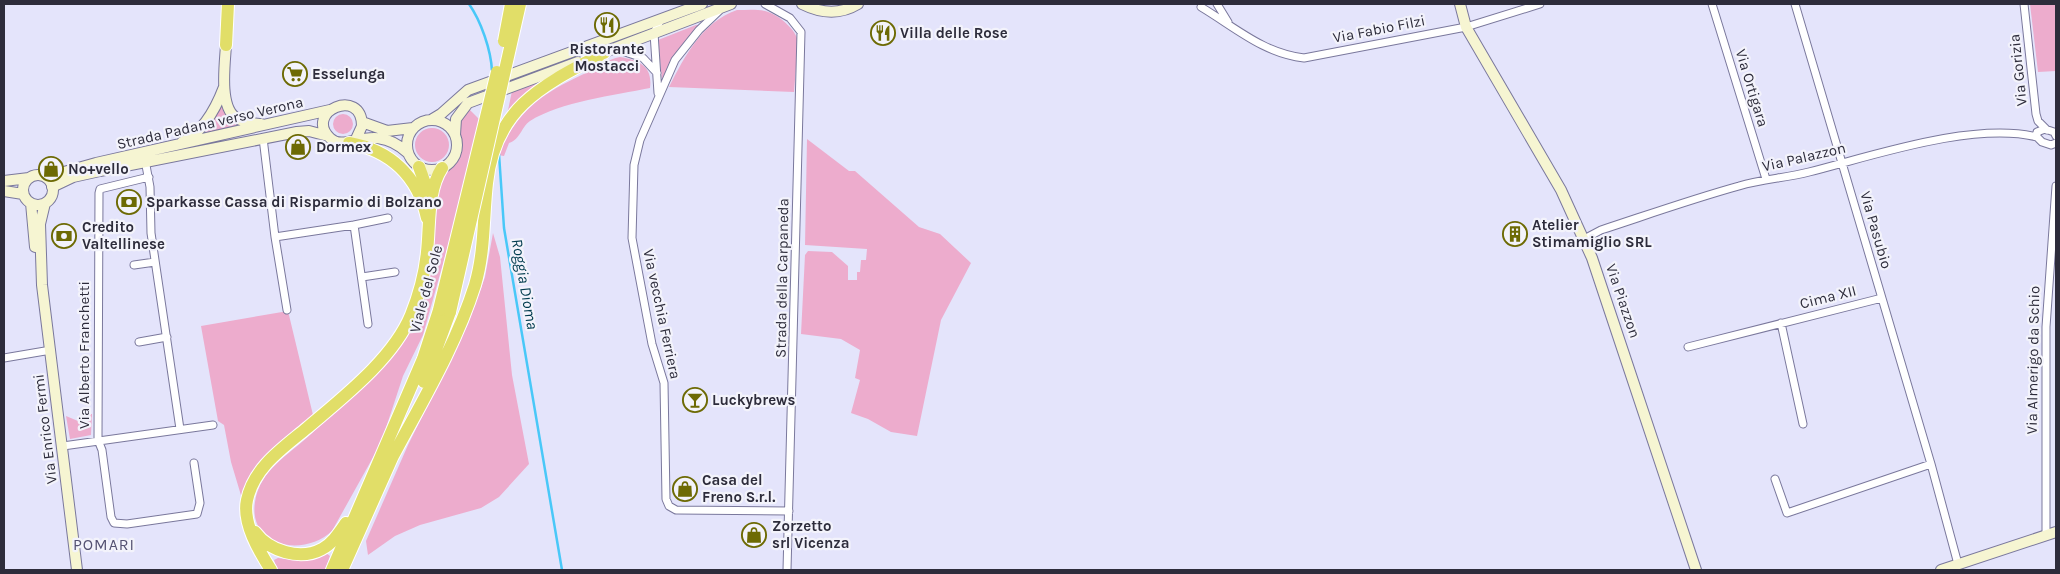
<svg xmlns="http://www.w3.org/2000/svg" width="2060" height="574" font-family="Karla,sans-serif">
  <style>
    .green { fill: #edaccd }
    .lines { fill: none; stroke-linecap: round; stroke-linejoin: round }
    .stream { stroke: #49c8f8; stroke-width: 2.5 }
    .street-casing { stroke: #7a789c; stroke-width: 9 }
    .secondary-casing { stroke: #7a789c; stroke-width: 12 }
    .highway-casing { stroke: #fff; stroke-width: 14 }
    .street { stroke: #fff; stroke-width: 7 }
    .secondary { stroke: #f6f5d2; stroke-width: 10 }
    .highway { stroke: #e1de68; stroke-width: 12 }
    .highway-bridge-casing { stroke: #fff; stroke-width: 14; stroke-linecap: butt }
    .highway-bridge { stroke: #e1de68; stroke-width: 12 }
    .labels { text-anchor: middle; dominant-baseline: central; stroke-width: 4.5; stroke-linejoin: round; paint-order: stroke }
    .street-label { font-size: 15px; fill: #2d2c3b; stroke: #f3f3fb }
    .poi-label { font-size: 15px; font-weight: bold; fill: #2d2c3b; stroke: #f3f3fb; text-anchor: start }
    .water-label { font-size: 16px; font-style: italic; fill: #003b4e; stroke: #f3f3fb }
    .neighbourhood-label { font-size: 16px; letter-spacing: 1px; fill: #545172; stroke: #f3f3fb }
  </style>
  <rect width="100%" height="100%" fill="#e4e4fb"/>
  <path class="green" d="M2030,4H2056V71L2038,72Z
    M737,10C746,10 757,9 765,11C778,14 797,30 798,42L794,92L669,87C685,56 702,22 737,10Z
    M696,25H699L677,51L662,80L658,40Z
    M620,57C639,60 653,66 650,88C615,95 560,102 530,121C521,127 521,139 509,143L504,156L498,155C519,108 543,93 588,72C599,67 608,59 620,57Z
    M539,83L541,84L506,120L512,91Z
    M221,106H224L240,127L202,136Z
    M468,108L481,121L465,185L423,335L403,376L381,443L332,531C305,557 248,548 255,502C260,469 289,455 311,434C353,394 402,355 424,299C434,273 434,241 435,213C435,205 434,195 436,187C440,171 458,167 461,151C463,143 457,136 458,129C459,122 464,114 468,108Z
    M333 124a10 10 0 1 1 20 0a10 10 0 1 1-20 0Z
    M415 145a17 17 0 1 1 34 0a17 17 0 1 1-34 0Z
    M807,139L849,171H855L919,227L940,234L971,263L941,320L917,436L891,432L868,419L851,413L860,380L855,378L860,350L841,339L801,334L805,255L808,251L832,252L848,266V280H857V272H860L861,260H866L867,249L805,245Z
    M493,233L500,257L512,375L529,464L499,497L481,508L420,525L395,536L368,555L366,541L408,445L468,324L485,277Z
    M288,311L313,415L243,502L231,462L224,425L218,421L201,326Z
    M89,414H92L91,435L70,439L66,416L78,421L88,419Z
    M326,553L330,556L325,570H277L274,560L278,558L305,561Z"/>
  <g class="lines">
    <path class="stream" d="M469,4C481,21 491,50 492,71
      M499,154L504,228L562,570"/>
    <defs>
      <path id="street" d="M765,4L790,18L801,32L787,570
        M1217,4L1228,22
        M1712,4L1766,179
        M1795,4L1931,464L1958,564
        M2024,4L2036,114L2038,121L2047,130
        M1201,7C1236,28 1263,53 1304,58L1466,27L1540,4
        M719,11L699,30L675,60L640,140L634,165L632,238L652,344L664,383L666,499L669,506L676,510L789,511
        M616,49L643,58L657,73
        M658,93L654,33L661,19
        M2056,136L2054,132L2045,129L2037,132V137L2042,142L2051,145L2056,143
        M263,138L275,237L287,310
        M145,160L150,187L151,233L180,429
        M149,177L100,189L99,193L98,440L102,450L111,517L114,523L127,524L197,514L200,503L194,463
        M354,225L388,218
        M275,237L354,225L368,324
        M1584,239L1601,230C1647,215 1692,199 1739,186C1762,179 1786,178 1809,172C1872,156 1974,121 2037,137
        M134,265L155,262
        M362,277L395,272
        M1781,323L1803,424
        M139,342L167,337
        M1688,347L1882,298
        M4,358L51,350
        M63,446L213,425
        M1775,479L1787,513L1931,464
        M2046,535V327L2056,186"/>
      <path id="secondary" d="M802,4C820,13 840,15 858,4
        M1460,4L1466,27L1561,190L1592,258L1696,570
        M226,45C225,63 219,105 235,117C243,123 252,123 261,124
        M597,55L731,4
        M407 145a25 25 0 1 1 50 0a25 25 0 1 1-50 0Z
        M431,120L441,114L468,90L702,4
        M362,122L387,131L413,128
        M455,135L456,119L468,103L578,62
        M356,139L362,126C362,86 303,112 330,138C346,154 372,120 408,153
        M182,142C204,132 216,108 224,87
        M23 190a15 15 0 1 1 30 0a15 15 0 1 1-30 0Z
        M46,177L96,163L330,110
        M4,181L29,178
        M52,187L73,177L100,171L297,132L309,131L328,136
        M4,191L23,194
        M31,203L35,247
        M45,203L40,224L42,285L77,570
        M1941,570L2056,532"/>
      <path id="highway" d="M226,45L228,4
        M349,143C390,150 418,176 427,218
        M419,167L426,186V199
        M424,382L450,312
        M393,456C423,400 456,345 475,285C485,251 483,218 487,183C495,107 543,85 604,53
        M255,532C269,551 300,561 322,549C332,544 339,533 346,523
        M271,570C259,551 242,523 247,500C254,467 283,448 307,428C342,398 393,359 411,315C419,295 425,273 427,252C430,225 427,191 442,168
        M332,570L423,359L439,310
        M342,570L396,449"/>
    </defs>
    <use href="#street" class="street-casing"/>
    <use href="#secondary" class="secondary-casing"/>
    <use href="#highway" class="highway-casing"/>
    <use href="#street" class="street"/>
    <use href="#secondary" class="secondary"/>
    <use href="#highway" class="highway"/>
    <defs>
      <path id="highway-bridge" d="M504,41L511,4
        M439,310L497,72
        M450,312L520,4"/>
    </defs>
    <use href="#highway-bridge" class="highway-bridge-casing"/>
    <use href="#highway-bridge" class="highway-bridge"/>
  </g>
  <defs>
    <symbol id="restaurant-ring" viewBox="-11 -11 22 22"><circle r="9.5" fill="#f3f3fb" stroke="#6d6a04" stroke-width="1.5"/><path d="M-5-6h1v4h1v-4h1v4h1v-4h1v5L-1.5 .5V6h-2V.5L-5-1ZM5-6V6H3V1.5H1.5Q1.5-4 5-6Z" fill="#6d6a04"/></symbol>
    <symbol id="supermarket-ring" viewBox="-11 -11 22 22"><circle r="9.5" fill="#f3f3fb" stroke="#6d6a04" stroke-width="1.5"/><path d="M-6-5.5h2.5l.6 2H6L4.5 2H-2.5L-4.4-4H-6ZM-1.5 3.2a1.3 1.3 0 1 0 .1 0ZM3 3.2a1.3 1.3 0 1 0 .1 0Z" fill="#6d6a04"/></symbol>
    <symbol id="shop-ring" viewBox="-11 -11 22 22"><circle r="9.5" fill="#f3f3fb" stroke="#6d6a04" stroke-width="1.5"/><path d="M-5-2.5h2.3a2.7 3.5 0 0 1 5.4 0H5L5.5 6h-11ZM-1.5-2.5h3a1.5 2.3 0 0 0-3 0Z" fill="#6d6a04"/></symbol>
    <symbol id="bank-ring" viewBox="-11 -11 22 22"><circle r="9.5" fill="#f3f3fb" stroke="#6d6a04" stroke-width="1.5"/><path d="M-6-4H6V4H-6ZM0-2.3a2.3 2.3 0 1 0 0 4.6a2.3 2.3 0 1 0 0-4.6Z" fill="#6d6a04"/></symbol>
    <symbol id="building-ring" viewBox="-11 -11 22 22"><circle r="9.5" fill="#f3f3fb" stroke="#6d6a04" stroke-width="1.5"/><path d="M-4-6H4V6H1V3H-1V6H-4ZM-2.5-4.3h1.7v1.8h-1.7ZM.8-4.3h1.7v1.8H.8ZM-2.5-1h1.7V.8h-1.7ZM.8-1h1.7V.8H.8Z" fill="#6d6a04"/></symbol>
    <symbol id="bar-ring" viewBox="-11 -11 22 22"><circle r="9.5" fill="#f3f3fb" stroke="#6d6a04" stroke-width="1.5"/><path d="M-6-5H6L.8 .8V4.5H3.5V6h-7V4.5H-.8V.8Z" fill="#6d6a04"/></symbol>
  </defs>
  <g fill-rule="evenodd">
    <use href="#restaurant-ring" x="593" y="11" width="28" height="28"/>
    <use href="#restaurant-ring" x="869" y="19" width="28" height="28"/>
    <use href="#supermarket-ring" x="281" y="60" width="28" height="28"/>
    <use href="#shop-ring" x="284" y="133" width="28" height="28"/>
    <use href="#shop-ring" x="37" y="155" width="28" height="28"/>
    <use href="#bank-ring" x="115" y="188" width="28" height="28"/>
    <use href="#building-ring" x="1501" y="220" width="28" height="28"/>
    <use href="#bank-ring" x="50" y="222" width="28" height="28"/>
    <use href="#bar-ring" x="681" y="386" width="28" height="28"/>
    <use href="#shop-ring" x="671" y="475" width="28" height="28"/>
    <use href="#shop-ring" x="740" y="521" width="28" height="28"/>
  </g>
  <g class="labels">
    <g class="street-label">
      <text transform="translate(1379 29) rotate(-11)">Via Fabio Filzi</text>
      <text transform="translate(2018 70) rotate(-96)">Via Gorizia</text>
      <text transform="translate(1752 88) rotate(73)">Via Ortigara</text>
      <text transform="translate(210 123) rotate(-13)">Strada Padana verso Verona</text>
      <text transform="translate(1804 157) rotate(-13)">Via Palazzon</text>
      <text transform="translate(1876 230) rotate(74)">Via Pasubio</text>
      <text transform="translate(782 278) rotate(-89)">Strada della Carpaneda</text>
      <text transform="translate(426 289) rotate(-75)">Viale del Sole</text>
      <text transform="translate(1828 297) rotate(-14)">Cima XII</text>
      <text transform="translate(1623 301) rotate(71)">Via Piazzon</text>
      <text transform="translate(662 314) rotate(78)">Via vecchia Ferriera</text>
      <text transform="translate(84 355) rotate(-90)">Via Alberto Franchetti</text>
      <text transform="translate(2033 360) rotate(-89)">Via Almerigo da Schio</text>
      <text transform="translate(45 429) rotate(-97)">Via Enrico Fermi</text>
    </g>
    <g class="poi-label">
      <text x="900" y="33">Villa delle Rose</text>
      <text x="607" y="49" text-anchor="middle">Ristorante<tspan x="607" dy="17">Mostacci</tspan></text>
      <text x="312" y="74">Esselunga</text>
      <text x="316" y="147">Dormex</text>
      <text x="68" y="169">No+vello</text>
      <text x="146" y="202">Sparkasse Cassa di Risparmio di Bolzano</text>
      <text x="1532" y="225">Atelier<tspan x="1532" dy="17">Stimamiglio SRL</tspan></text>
      <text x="82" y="227">Credito<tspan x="82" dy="17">Valtellinese</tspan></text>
      <text x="712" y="400">Luckybrews</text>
      <text x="702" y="480">Casa del<tspan x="702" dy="17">Freno S.r.l.</tspan></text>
      <text x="772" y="526">Zorzetto<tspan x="772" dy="17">srl Vicenza</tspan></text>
    </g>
    <g class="water-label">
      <text transform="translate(525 284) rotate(80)">Roggia Dioma</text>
    </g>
    <g class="neighbourhood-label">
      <text x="104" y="544">POMARI</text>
    </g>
  </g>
  <rect width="2060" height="574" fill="none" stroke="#2d2c3b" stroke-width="10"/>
</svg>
